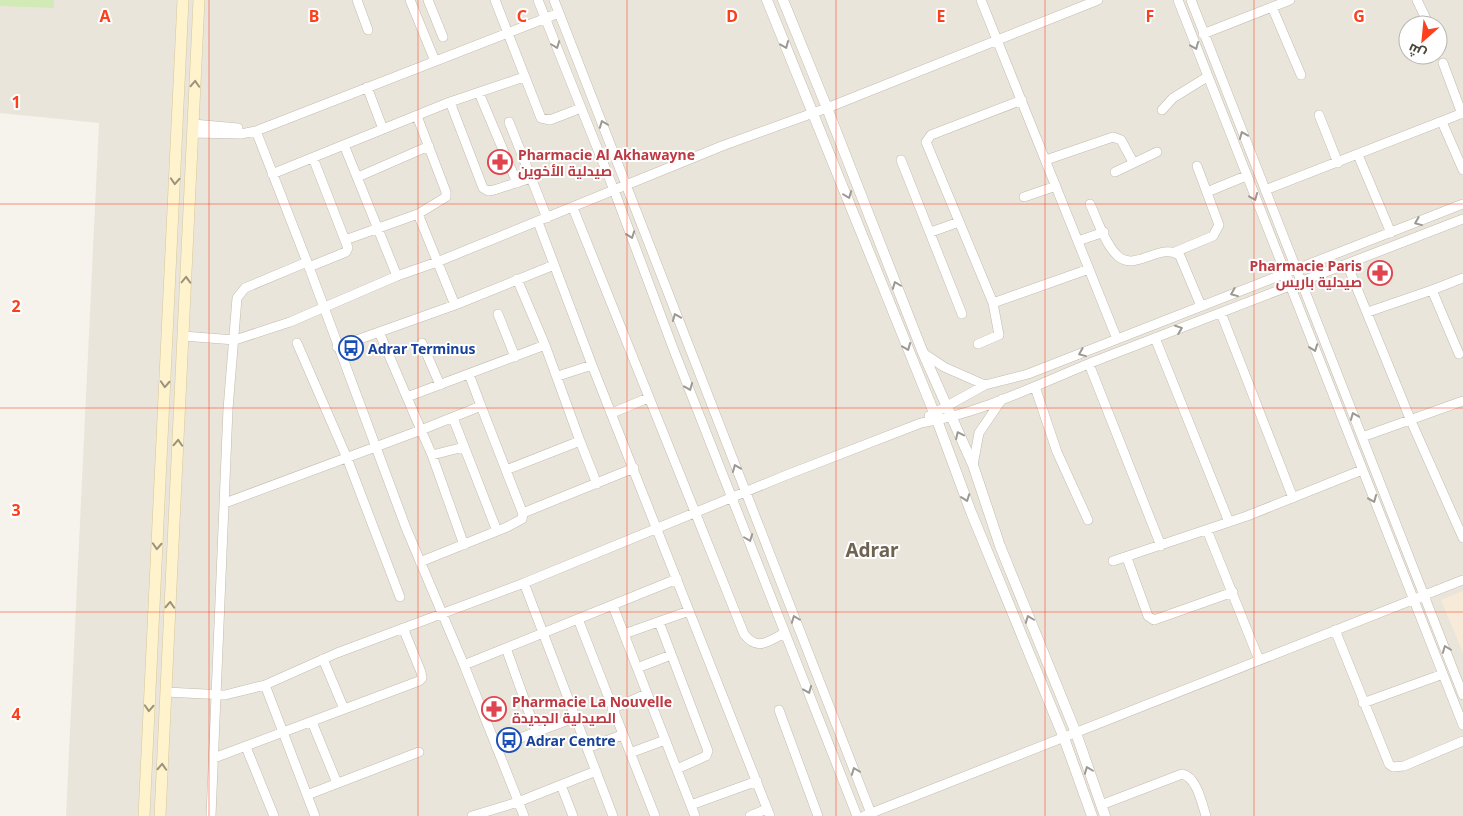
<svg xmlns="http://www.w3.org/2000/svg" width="1463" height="816" font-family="'Noto Sans',Cairo,sans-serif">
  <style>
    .residential { fill: #eae5da; fill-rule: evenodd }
    .commercial { fill: #f7ead8 }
    .green { fill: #d2eab5 }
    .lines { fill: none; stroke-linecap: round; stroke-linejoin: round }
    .minor-casing { stroke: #c2bbae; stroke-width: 10 }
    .tertiary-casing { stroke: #c2bbae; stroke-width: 11 }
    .secondary-casing { stroke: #d6c79b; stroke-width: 12 }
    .minor { stroke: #fff; stroke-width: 9 }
    .tertiary { stroke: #fff; stroke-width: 10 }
    .secondary { stroke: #fff3cd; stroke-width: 11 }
    .oneway { stroke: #9c9892 }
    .oneway2 { stroke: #9c937c }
    .grid { fill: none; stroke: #fc3f1d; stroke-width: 1; stroke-opacity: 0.55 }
    .labels { text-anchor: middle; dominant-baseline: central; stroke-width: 4; stroke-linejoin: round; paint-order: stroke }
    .health-label { font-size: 14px; font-weight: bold; fill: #be3a42; stroke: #fff; text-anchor: start }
    .transit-label { font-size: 14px; font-weight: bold; fill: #164399; stroke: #fff; text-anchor: start }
    .district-label { font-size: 19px; font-weight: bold; fill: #6e6250; stroke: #fff }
    .grid-label { font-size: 16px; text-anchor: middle; font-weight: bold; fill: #fc3f1d; stroke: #fff; stroke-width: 4; stroke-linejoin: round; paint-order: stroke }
  </style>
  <rect width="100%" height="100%" fill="#f6f3ec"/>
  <path class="residential" d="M0,0H1463V816H66L99,123L0,113ZM1408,25H1438V55H1408Z"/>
  <path class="commercial" d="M1463,591V653L1441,600Z"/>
  <path class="green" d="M0,0H54V8L0,6Z"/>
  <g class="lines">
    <defs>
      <path id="minor" d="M357,0L368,30
        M410,0L435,61
        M428,0L443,37
        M495,0L541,118L550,120L581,108
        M538,0L614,190L673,348L857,816
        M554,0L872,816
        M981,0L1117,339
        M1178,0L1463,725
        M1191,0L1463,695
        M1417,0L1429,25
        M1272,7L1301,75
        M1203,34L1290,0
        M1443,63L1462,114
        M367,87L383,129
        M479,93L517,183
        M450,102L483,188L488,191L494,190L531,178
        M1162,110L1173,98L1207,77
        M1319,115L1338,163
        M509,122L547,218
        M1442,122L1463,170
        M193,124L238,128
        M256,131L309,267L406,528L464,665L524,816
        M192,133L241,134L256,131L559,13
        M344,145L397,276
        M1358,155L1391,233
        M901,160L962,314
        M1046,160L1113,137L1121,140L1133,162
        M1115,172L1157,152
        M272,174L450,102L524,77
        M358,177L429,146
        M1265,190L1463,113
        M1207,192L1246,176
        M1024,197L1056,186
        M1090,204C1097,219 1104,241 1115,253C1133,276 1160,240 1180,256L1201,306
        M573,208L744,634C758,652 768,641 785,633
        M538,222L592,365L770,816
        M931,232L959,222
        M345,240L418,214L446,197V192L417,116
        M1078,241L1104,232
        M1175,252L1213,236L1219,225L1197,166
        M1347,264L1411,421L1463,538
        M309,267L346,252L348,248L313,158
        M1432,290L1463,278
        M993,303L1089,269
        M455,305L554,265
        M1368,312L1432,290L1459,354
        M1221,313L1293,498
        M498,314L515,357
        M183,336L235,340L290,322L397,276L437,262L722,146L827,108L1098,0
        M1155,338L1229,522
        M297,343L347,458L400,597
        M422,343L440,385
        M978,344L999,335L993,303L926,142L931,135L1022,100
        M337,347L455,305L418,214
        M923,353L944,367L985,385
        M1089,364L1161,546
        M469,374L481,406
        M558,376L592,365
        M1035,387L1057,452L1088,520
        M407,397L545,345L517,279
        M612,413L648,398
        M929,416L985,385L1028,374L1463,204
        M453,418L497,531
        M1362,437L1463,401
        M580,441L597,484
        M432,455L464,545
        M973,465L979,433L1002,399
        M506,470L580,441L545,345
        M225,503L421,430L379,332
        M523,513L634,468
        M1207,530L1259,660
        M1127,558L1148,616L1154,620L1233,592
        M1113,561L1247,516L1362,470
        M420,562L507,527L522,519L523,514L481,406L421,430L432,455L464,447
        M524,583L613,816
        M613,606L695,816
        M578,619L655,816
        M659,622L708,751L706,756L677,769
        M1335,630L1389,764L1393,767L1404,766L1463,741
        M624,634L689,611
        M506,648L677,579
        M323,659L344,709
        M464,665L506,648L536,732
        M637,668L671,655
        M265,685L315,816
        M166,692L225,695L265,685L337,653L524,583L784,476L921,423C984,413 1044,381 1103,358C1223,312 1343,265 1463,219
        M1363,703L1443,674
        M612,709L646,694
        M779,710L818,816
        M312,722L337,783
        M246,747L274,816
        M496,747L574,718
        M587,748L622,735
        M630,753L665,740
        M214,758L419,681L422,678L421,672L403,628
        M561,785L573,816
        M307,795L419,752
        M691,805L757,781
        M1101,805L1182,774C1197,777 1202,804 1206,816
        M211,816L228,409L237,298L245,288L307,262
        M472,816L518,802L596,771
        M750,816L767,809
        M864,816L1463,580"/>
      <path id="tertiary" d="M767,0L937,420L971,512L1064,738L1092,816
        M783,0L827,108L923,353L973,465L1000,546L1076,733L1105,816"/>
      <path id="secondary" d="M144,816L183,0
        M160,816L199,0"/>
    </defs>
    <use href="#minor" class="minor-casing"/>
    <use href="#tertiary" class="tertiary-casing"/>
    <use href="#secondary" class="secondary-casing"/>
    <use href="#minor" class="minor"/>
    <use href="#tertiary" class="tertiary"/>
    <use href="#secondary" class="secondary"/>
  </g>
  <defs><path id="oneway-chevron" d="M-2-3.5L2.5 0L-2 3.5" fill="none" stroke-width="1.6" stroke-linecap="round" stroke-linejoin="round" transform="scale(1.25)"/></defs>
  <g class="oneway">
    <use href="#oneway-chevron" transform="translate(556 45) rotate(69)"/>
    <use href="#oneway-chevron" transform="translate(785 45) rotate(67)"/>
    <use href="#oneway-chevron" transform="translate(1195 46) rotate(68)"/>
    <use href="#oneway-chevron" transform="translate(603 124) rotate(-111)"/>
    <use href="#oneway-chevron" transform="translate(1243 135) rotate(-112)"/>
    <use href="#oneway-chevron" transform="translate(848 195) rotate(69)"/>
    <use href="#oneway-chevron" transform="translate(1254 197) rotate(68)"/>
    <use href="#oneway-chevron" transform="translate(1418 222) rotate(158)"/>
    <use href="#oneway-chevron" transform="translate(631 235) rotate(70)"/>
    <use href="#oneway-chevron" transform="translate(896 285) rotate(-111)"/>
    <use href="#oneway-chevron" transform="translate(1234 293) rotate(158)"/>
    <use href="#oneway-chevron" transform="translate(676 317) rotate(-112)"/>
    <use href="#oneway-chevron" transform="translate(1179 329) rotate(-21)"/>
    <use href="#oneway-chevron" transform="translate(907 347) rotate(68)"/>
    <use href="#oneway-chevron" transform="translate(1314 348) rotate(70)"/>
    <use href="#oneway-chevron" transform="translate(1082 353) rotate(158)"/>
    <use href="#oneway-chevron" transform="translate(689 387) rotate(68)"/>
    <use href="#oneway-chevron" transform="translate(1354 416) rotate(-112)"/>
    <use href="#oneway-chevron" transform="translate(959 435) rotate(-115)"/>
    <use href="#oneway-chevron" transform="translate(736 468) rotate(-112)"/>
    <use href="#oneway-chevron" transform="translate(966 498) rotate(70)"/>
    <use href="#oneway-chevron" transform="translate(1373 499) rotate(68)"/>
    <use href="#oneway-chevron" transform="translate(749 538) rotate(69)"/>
    <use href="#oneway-chevron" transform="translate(795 619) rotate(-111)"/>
    <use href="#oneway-chevron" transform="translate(1029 619) rotate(-111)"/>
    <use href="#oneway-chevron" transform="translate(1446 649) rotate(-111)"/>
    <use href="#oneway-chevron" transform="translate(808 690) rotate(68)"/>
    <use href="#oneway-chevron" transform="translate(1088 770) rotate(-111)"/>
    <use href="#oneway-chevron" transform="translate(855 771) rotate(-111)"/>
  </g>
  <g class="oneway2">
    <use href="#oneway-chevron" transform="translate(195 84) rotate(-87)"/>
    <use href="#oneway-chevron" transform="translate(175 181) rotate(93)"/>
    <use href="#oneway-chevron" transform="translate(186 280) rotate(-88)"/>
    <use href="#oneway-chevron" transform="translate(165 384) rotate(93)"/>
    <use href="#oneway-chevron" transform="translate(178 443) rotate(-87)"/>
    <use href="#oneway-chevron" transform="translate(157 546) rotate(93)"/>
    <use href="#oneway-chevron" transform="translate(170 605) rotate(-87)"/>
    <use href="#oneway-chevron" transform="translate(149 708) rotate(93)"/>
    <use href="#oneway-chevron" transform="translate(162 767) rotate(-87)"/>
  </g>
  <path class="grid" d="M209,0V816M418,0V816M627,0V816M836,0V816M1045,0V816M1254,0V816M0,204H1463M0,408H1463M0,612H1463"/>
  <defs>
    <symbol id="pharmacy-ring" viewBox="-11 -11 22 22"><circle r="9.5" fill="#fff" stroke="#e0444e" stroke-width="1.5"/><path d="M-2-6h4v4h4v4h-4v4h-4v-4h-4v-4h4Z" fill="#e0444e"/></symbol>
    <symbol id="bus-ring" viewBox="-11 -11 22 22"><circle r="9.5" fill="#fff" stroke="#1a4fb4" stroke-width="1.5"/><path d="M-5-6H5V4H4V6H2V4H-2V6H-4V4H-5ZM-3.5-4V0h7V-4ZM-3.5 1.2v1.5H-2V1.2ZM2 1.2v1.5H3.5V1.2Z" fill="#1a4fb4"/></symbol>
  </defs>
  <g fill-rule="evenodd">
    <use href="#pharmacy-ring" x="486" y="148" width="28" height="28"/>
    <use href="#pharmacy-ring" x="1366" y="259" width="28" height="28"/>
    <use href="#bus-ring" x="337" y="334" width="28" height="28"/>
    <use href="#pharmacy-ring" x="480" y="695" width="28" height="28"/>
    <use href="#bus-ring" x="495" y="726" width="28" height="28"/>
  </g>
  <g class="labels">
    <g class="health-label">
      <text x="518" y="154">Pharmacie Al Akhawayne<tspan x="518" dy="16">صيدلية الأخوين</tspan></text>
      <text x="1362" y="265" text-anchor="end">Pharmacie Paris<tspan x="1362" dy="16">صيدلية باريس</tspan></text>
      <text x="512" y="701">Pharmacie La Nouvelle<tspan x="512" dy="16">الصيدلية الجديدة</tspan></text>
    </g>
    <g class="transit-label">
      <text x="368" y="348">Adrar Terminus</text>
      <text x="526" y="740">Adrar Centre</text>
    </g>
    <g class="district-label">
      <text x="872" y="550">Adrar</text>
    </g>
  </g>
  <g class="grid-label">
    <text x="105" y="22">A</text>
    <text x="314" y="22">B</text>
    <text x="522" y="22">C</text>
    <text x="732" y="22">D</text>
    <text x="941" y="22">E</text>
    <text x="1150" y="22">F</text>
    <text x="1359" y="22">G</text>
    <text x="16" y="108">1</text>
    <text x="16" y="312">2</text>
    <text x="16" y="516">3</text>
    <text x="16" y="720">4</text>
  </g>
  <g transform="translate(1423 40) rotate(207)"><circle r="24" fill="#ffffff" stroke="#b7b4b0"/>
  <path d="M0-4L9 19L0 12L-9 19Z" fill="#fc3f1d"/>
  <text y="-8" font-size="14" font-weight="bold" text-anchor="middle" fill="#4b4439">ش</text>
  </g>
</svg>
